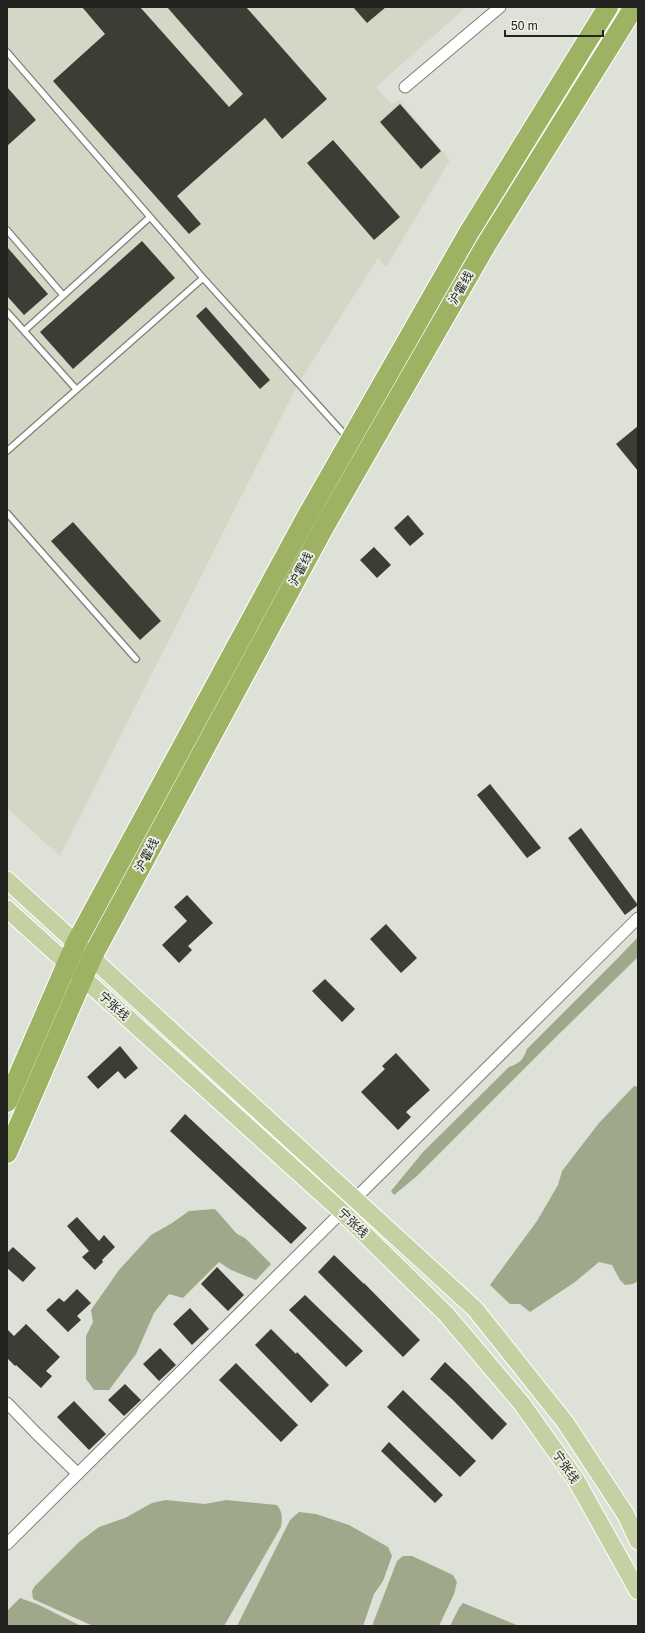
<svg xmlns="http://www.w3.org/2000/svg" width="645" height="1633" font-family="Helvetica,'Noto Sans SC',sans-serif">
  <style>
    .built { fill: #d2d7c6 }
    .water { fill: #9fa88a }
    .building { fill: #3c3e36 }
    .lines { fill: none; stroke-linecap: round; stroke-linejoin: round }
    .lane-casing { stroke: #7e8178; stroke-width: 8 }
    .street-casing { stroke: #7e8178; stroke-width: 13 }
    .primary-casing { stroke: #fff; stroke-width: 19 }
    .highway-casing { stroke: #fff; stroke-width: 22 }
    .lane { stroke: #fff; stroke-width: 5.5 }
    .street { stroke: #fff; stroke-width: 11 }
    .primary { stroke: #c5d1a2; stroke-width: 17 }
    .highway { stroke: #9eb264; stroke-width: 20 }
    .labels { text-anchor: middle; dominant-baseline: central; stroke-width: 4; stroke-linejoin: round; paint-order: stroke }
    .street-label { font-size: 12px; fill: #232420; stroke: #ecefe5 }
  </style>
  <rect width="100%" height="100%" fill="#dee1d7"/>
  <path class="built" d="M7,7H466L376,87L391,104L399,100L450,160L386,267L378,258L298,384L60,856L7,808Z"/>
  <path class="water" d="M638,937V957L560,1033L417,1176L394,1195L391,1191L423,1152L509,1067C519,1064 524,1059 527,1049L616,960Z
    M634,1086L638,1087V1281L633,1284L625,1285L620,1280L612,1265L599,1262L575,1282L530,1312L520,1304H510L490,1285L537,1221L558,1185L562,1171L599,1123Z
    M215,1209L237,1234L245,1238L271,1264L256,1280L231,1270L219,1262L183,1298L169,1294L154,1313L136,1354L109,1390H94L86,1379V1336L93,1322L91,1310L119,1270L151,1235L172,1223L189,1211Z
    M166,1500L205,1504L226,1500L277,1505C283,1513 282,1518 281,1527L224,1626H93L33,1599L32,1591L35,1586L79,1542L99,1527L125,1518L152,1503Z
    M299,1512L316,1514L349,1525L388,1547L392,1556L383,1581L374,1594L363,1626H237L290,1520Z
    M403,1556H412L453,1575L457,1582L454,1594L439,1626H372L397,1561Z
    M20,1598L37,1604L81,1626H7V1611Z
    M463,1603L519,1626H450L459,1608Z"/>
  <path class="building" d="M82,7H140L229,107L243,94L167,7H246L327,99L282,139L265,118L177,196L201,224L189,234L53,81L105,34Z
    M353,7H386L367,23Z
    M7,87L36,120L7,146Z
    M400,104L441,151L421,169L380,122Z
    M333,140L400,217L374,240L307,163Z
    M142,241L175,278L73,369L40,332Z
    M7,247L48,294L24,315L7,296Z
    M206,307L270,380L260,389L196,316Z
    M638,426V471L616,444Z
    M408,515L424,534L410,546L394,528Z
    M73,522L161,621L140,640L51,541Z
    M374,547L391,565L377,578L360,560Z
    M490,784L541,848L527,858L477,795Z
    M581,828L638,905L625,915L568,838Z
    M187,895L213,923L188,946L192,950L179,963L162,945L187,921L174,907Z
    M386,924L417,958L401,973L370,939Z
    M325,979L355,1009L342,1022L312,991Z
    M120,1046L138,1068L125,1079L118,1071L98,1089L87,1077Z
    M396,1053L430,1090L406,1112L411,1117L398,1130L361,1092L385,1069L382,1066Z
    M185,1114L307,1228L291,1244L170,1131Z
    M77,1217L99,1241L104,1235L115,1247L102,1260L103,1262L95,1270L82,1257L89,1251L67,1226Z
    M13,1247L36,1268L23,1282L7,1268V1253Z
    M334,1255L364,1284V1283L420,1340L403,1357L318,1272Z
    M217,1267L244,1295L228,1311L201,1284Z
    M77,1289L91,1303L77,1316L81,1320L68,1332L46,1310L59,1298L64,1302Z
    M305,1295L363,1351L346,1367L289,1310Z
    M190,1308L209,1329L192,1345L173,1324Z
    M26,1324L60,1357L46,1371L52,1376L41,1388L16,1365L15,1366L7,1358V1329L14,1336Z
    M271,1329L296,1354L297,1352L329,1385L311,1403L255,1345Z
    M160,1348L176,1365L159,1381L143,1364Z
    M445,1362L468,1384L507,1424L492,1440L453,1400L430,1379Z
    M236,1363L298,1425L281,1442L219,1380Z
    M125,1384L141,1400L124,1416L108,1400Z
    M403,1390L476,1461L460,1477L387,1407Z
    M74,1401L106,1434L89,1450L57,1417Z
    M389,1442L443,1495L435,1503L381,1451Z"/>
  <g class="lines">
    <defs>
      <path id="lane" d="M7,52L203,278L347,437
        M7,230L63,295
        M7,312L76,389
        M24,331L150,217
        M7,451L203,278
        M7,513L136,659"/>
      <path id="street" d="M405,87L500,7
        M7,1403L36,1433L78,1474
        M7,1544L638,918"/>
      <path id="primary" d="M7,880L475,1309L565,1422L626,1515L638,1541
        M7,909L341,1211L446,1314L522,1404L576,1480L638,1591"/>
      <path id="highway" d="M7,1102L76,943L306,518L468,234L608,7
        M7,1153L92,957L324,527L486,245L634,7"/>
    </defs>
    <use href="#lane" class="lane-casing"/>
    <use href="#street" class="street-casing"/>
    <use href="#primary" class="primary-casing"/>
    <use href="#highway" class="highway-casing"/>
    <use href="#lane" class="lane"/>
    <use href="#street" class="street"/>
    <use href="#primary" class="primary"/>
    <use href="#highway" class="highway"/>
  </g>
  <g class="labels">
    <g class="street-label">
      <text transform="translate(461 288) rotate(-60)">沪霍线</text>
      <text transform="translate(301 569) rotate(-62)">沪霍线</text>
      <text transform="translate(147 855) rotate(-62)">沪霍线</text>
      <text transform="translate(114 1006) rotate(42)">宁张线</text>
      <text transform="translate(353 1223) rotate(44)">宁张线</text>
      <text transform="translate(566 1467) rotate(56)">宁张线</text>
    </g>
  </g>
  <rect width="645" height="1633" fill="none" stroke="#232420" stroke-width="16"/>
  <path d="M505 30v6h98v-6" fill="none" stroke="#232420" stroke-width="2"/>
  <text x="511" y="30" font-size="12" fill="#232420" stroke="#ecefe5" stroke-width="3" paint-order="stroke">50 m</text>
</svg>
